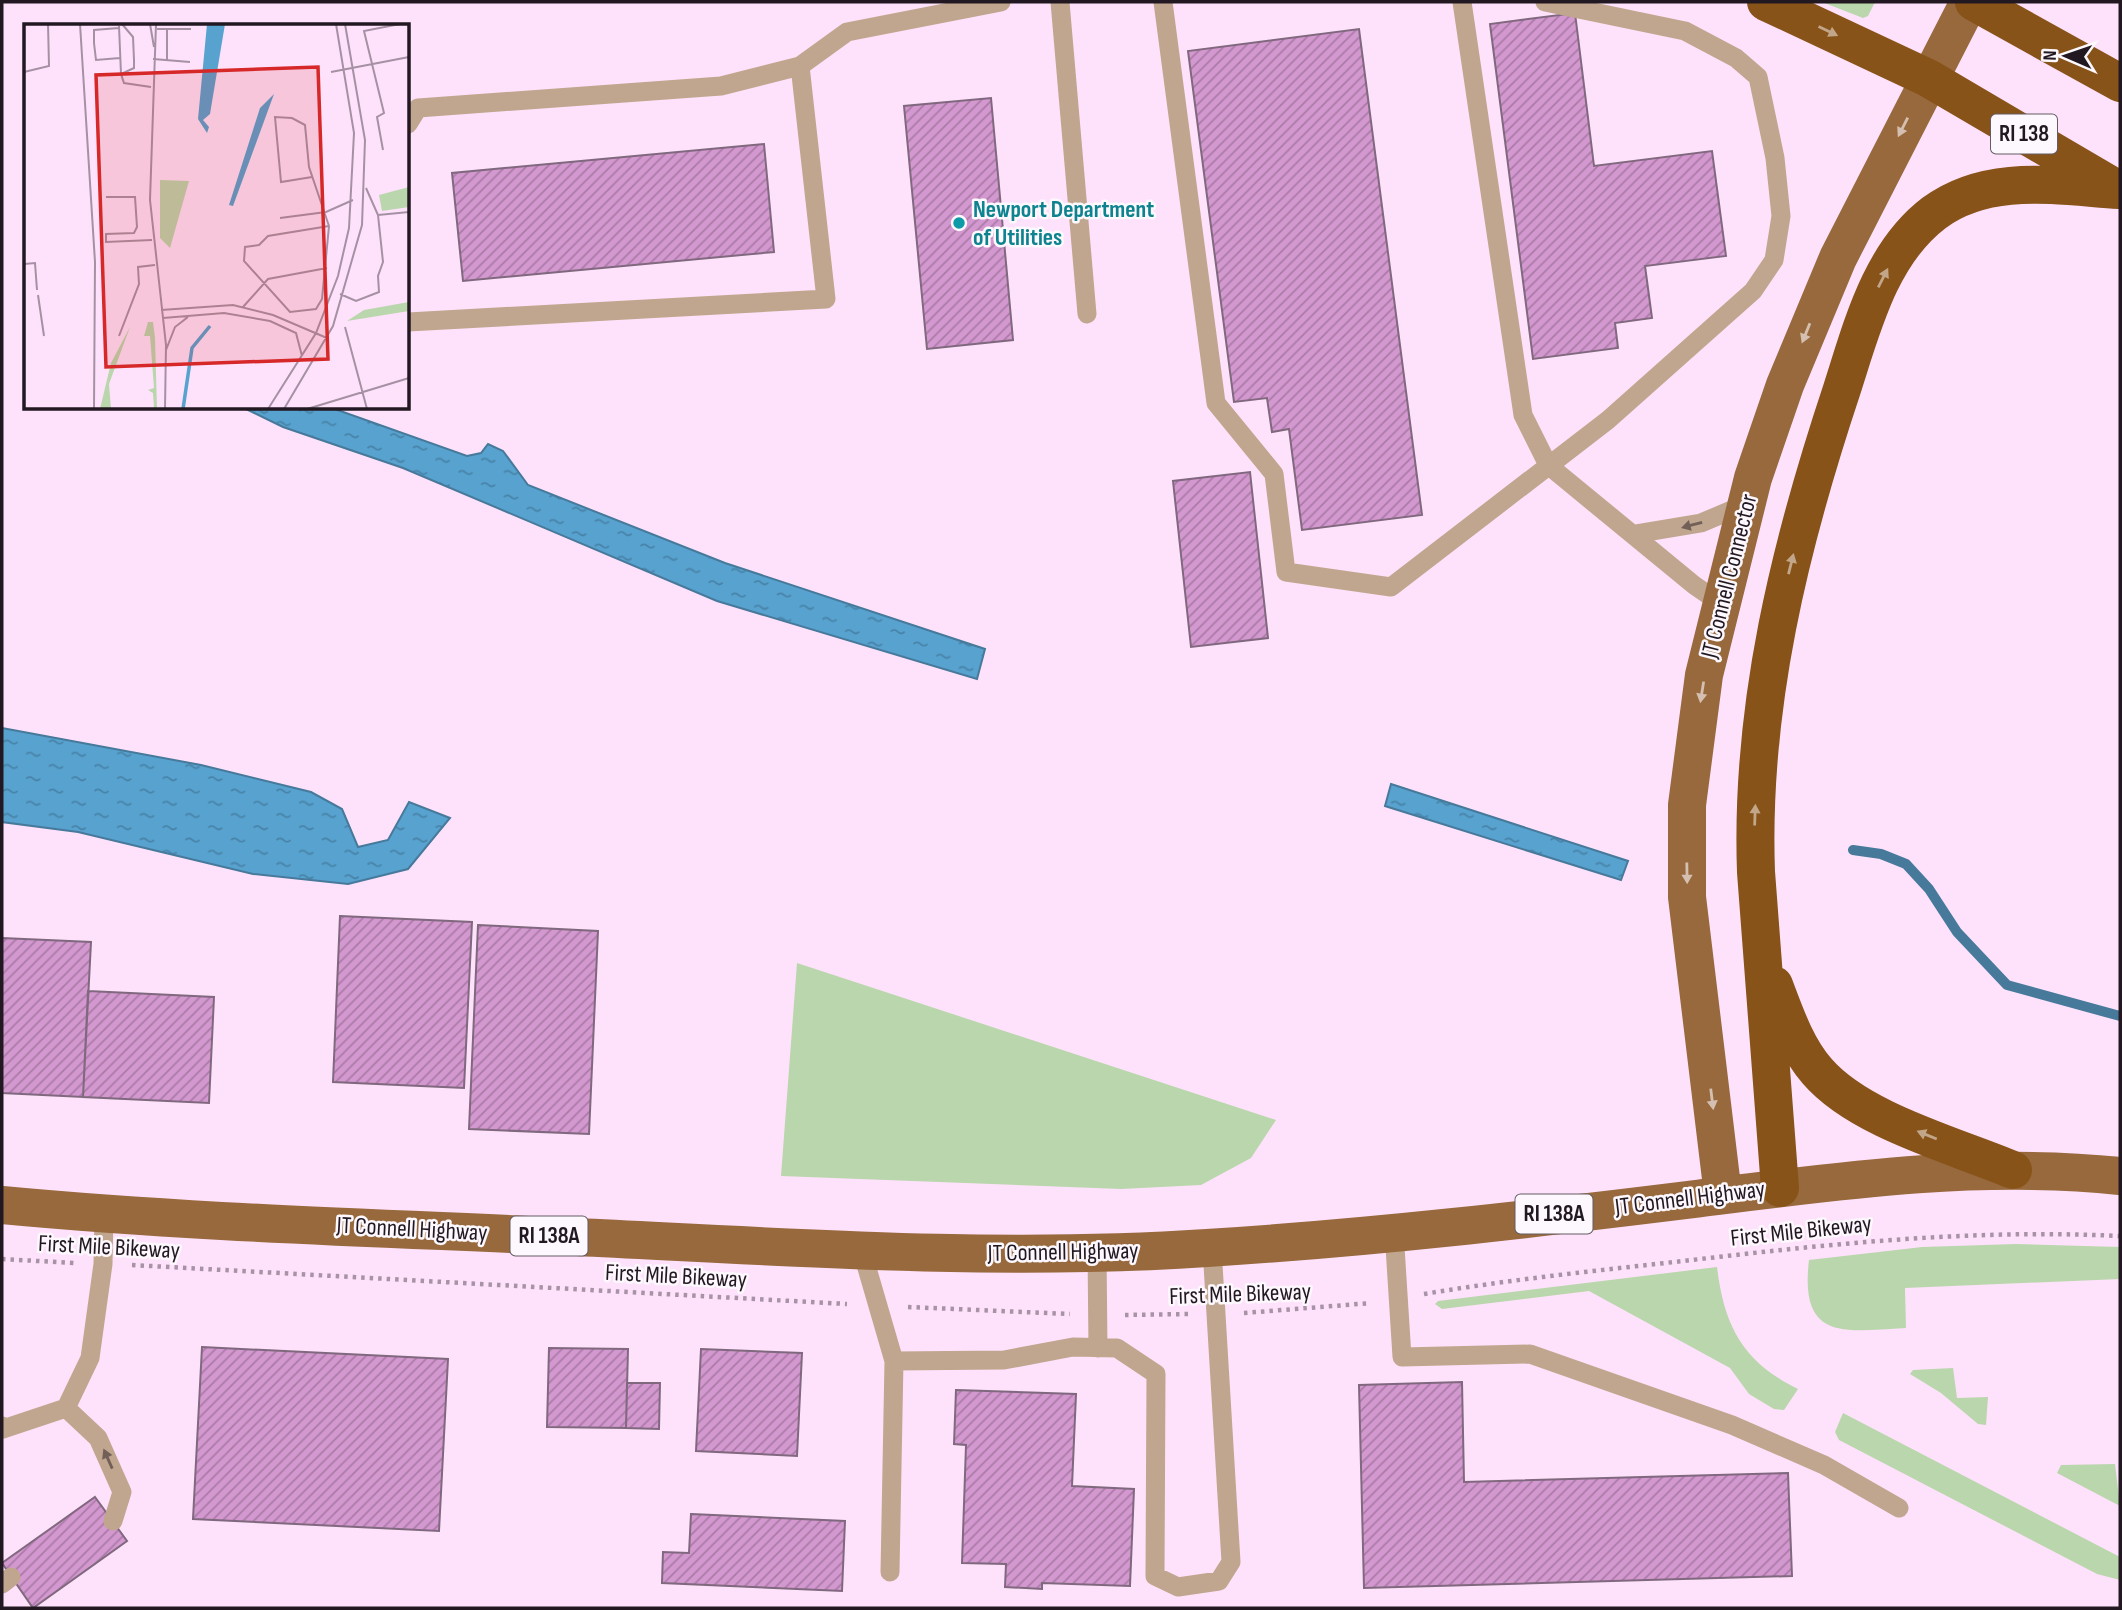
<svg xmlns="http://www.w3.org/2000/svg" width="2122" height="1610" font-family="'Sofia Sans Condensed',sans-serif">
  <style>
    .green { fill: #bad6ac }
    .water { fill: url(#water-ripples); stroke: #47799b; stroke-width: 2 }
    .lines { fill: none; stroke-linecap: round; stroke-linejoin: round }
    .stream { stroke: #47799b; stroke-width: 10 }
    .building { fill: url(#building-hatch); stroke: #80687e; stroke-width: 2 }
    .path { stroke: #a893a6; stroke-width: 4.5; stroke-dasharray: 3.5 5; stroke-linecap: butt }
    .lane { stroke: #c0a68e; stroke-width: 19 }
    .primary { stroke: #98693d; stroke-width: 38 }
    .highway { stroke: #885318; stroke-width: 38 }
    .oneway { fill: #c2a68a }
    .oneway2 { fill: #d5bfb0 }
    .oneway3 { fill: #715f58 }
    .culture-dot { fill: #0f9aa8; stroke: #fdf8fd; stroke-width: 2.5 }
    .labels { text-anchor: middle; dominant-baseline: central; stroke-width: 5; stroke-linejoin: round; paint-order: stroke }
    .shield { fill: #fdf8fd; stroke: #645b63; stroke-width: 2 }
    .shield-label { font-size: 23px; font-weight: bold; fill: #221821 }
    .culture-label { font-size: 24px; font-weight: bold; fill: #0d838f; stroke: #fdf8fd; text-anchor: start }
    .street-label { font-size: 24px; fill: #221821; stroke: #fdf8fd }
    .inset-river { fill: none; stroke: #57a2cf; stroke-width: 3.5 }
    .inset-road { fill: none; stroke: #a691a4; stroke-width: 2 }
    .view { fill: #d62828; fill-opacity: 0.15; stroke: #d62828; stroke-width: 3.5 }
    .inset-edge { fill: none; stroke: #221821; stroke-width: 3.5 }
  </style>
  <defs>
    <pattern id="water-ripples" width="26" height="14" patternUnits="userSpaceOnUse" patternTransform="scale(1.75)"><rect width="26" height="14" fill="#57a2cf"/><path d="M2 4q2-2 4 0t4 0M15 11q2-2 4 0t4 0" fill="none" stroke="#4883a8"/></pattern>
    <pattern id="building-hatch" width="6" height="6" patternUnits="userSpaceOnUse" patternTransform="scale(1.75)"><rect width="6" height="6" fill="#d398cf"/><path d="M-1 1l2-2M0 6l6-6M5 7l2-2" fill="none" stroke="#ab7ba8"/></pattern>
  </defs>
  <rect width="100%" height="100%" fill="#fee2fb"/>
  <path class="green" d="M1822,2H1875L1868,16L1863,18Z
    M797,963L1276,1120L1251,1158L1201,1185L1121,1189L781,1176Z
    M2016,1244L2120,1247V1279L1905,1288L1906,1328C1846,1331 1799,1343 1809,1260L1922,1247Z
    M1717,1267C1724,1326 1743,1362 1798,1389L1784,1410L1774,1409L1749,1394L1730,1368L1589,1291L1442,1309L1435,1304L1438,1301Z
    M1953,1368L1957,1398L1988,1397L1986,1425L1978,1424L1941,1393L1910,1374L1913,1370Z
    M1843,1413L2120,1557V1580L2097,1574L1839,1440L1835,1432Z
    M2115,1464L2120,1506L2057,1473L2061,1465Z"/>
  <path class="water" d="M244,408H332L467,456L481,453L488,444L503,451L528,485L725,563L985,649L977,679L717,601L403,468L283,427Z
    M2,728L201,765L311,792L342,809L358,847L388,840L409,802L450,818L408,869L348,884L253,874L78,832L2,822Z
    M1391,784L1628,861L1621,880L1385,806Z"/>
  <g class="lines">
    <path class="stream" d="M1853,850L1881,854L1906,864L1929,889L1957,932L2007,985L2120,1016"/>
  </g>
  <path class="building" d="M1575,13L1594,166L1712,151L1726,256L1645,266L1652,318L1615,323L1618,348L1533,359L1490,24Z
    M1359,29L1422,515L1302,530L1289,429L1272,432L1267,398L1234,402L1188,51Z
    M991,98L1013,340L927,349L904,106Z
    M764,144L774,252L463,281L452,173Z
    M1250,472L1268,638L1191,647L1173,481Z
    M340,916L472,922L464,1088L333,1082Z
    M478,925L598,931L589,1134L469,1129Z
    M2,938L91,942L83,1097L2,1093Z
    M88,991L214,997L209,1103L83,1097Z
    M202,1347L448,1359L439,1531L193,1519Z
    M549,1348L628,1349L626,1428L547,1427Z
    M701,1349L802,1353L797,1456L696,1451Z
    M1462,1382L1464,1482L1788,1473L1792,1576L1364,1588L1359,1385Z
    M627,1383H660L659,1429L626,1428Z
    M956,1390L1076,1394L1072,1486L1134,1489L1130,1586L1042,1583V1589L1005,1587L1006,1564L962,1563L966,1445L954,1444Z
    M95,1497L127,1541L33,1608L2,1563Z
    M691,1514L845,1521L842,1591L662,1583L663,1552L689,1553Z"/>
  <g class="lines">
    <path class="path" d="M2,1259L74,1263
      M132,1265L847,1304
      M1424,1294C1513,1279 1603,1270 1692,1260C1837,1243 1975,1229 2120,1236
      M908,1307L1070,1314
      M1244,1313L1371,1303
      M1125,1315L1189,1314"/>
    <path class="lane" d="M1060,2L1087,314
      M1163,2L1216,403L1274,474L1286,572L1391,587L1608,420L1753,291L1774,260L1781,216L1775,158L1758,77L1736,58L1685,31L1545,2
      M1462,2L1523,415L1548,465L1694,585L1720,603
      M408,124L418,108L721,86L800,66L847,32L1001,2
      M408,322L826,299L800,66
      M1635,534L1701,523L1746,504
      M1394,1231L1402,1357L1530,1354L1732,1425L1824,1465L1899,1508
      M862,1251L894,1361
      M1097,1252L1098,1348
      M66,1408L98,1438L122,1492L113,1521
      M2,1426L3,1429L66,1408L90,1358L103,1264L104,1214
      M890,1572L894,1361L1004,1360L1073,1347L1117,1348L1156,1374L1155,1576L1178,1587L1219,1581L1231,1562L1212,1248
      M2,1584L11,1577"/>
    <path class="primary" d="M1723,1195L1687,897V805L1704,675L1753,478L1785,385L1838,258L1969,2
      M2,1205C193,1223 385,1228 577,1237C786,1247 997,1262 1207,1248C1369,1238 1533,1219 1695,1199C1836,1181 1978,1161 2120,1176"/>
    <path class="highway" d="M1766,2L1928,78L2112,186
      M1974,2L2120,83
      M1774,985C1785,1014 1796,1047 1817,1071C1859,1120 1953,1145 2013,1170
      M1780,1188L1756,872C1750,706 1790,545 1842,389C1862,327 1880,254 1934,213C1988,173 2057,186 2119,190"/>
  </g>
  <defs><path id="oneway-solid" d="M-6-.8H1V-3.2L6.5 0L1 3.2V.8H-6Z" transform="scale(1.75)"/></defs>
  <g class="oneway">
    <use href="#oneway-solid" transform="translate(1828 31) rotate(26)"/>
    <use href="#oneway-solid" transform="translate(1883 278) rotate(-63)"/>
    <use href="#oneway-solid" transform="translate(1791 564) rotate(-76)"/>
    <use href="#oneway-solid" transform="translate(1755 815) rotate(-88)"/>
    <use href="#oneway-solid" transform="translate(1927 1135) rotate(-158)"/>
  </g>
  <g class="oneway2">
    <use href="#oneway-solid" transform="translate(1903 127) rotate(117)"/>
    <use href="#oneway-solid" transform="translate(1806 333) rotate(112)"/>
    <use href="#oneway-solid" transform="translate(1702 692) rotate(99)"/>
    <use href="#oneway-solid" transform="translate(1687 873) rotate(89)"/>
    <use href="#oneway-solid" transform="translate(1712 1099) rotate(83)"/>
  </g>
  <g class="oneway3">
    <use href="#oneway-solid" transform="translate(1692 525) rotate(165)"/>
    <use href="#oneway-solid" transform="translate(108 1459) rotate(-114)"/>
  </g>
  <circle class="culture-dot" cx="959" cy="223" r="7"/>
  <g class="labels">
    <g class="shield">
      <rect x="1991" y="114.5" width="66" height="39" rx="5"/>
      <rect x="1515.5" y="1194.5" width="77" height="39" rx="5"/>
      <rect x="510.5" y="1216.5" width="77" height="39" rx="5"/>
    </g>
    <g class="shield-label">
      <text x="2024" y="134">RI 138</text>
      <text x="1554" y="1214">RI 138A</text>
      <text x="549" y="1236">RI 138A</text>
    </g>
    <g class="culture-label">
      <text x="973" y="209">Newport Department<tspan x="973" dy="28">of Utilities</tspan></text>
    </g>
    <g class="street-label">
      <text transform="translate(1729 576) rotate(-76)">JT Connell Connector</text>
      <text transform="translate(1690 1198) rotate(-7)">JT Connell Highway</text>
      <text transform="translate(412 1229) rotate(3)">JT Connell Highway</text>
      <text transform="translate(1801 1231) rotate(-6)">First Mile Bikeway</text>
      <text transform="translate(109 1247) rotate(3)">First Mile Bikeway</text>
      <text transform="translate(1063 1252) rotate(-1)">JT Connell Highway</text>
      <text transform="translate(676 1276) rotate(3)">First Mile Bikeway</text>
      <text transform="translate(1240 1294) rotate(-2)">First Mile Bikeway</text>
    </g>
  </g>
  <g transform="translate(24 24)">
    <rect width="385" height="385" fill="#fee2fb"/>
    <path d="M136,156L165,157L146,224L136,214ZM385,163V183L358,187L355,171ZM385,278V287L323,297L340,286ZM124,298H129L131,314L133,385H126L130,384L129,369L124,366L130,364L126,312H120ZM106,303L85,360L87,385H76L87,339Z" fill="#bad6ac"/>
    <path d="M183,0H201L186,90L179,96L185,103L183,109L174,95ZM250,70L209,182L205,181L236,84Z" fill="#57a2cf"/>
    <path class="inset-river" d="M159,385L168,324L186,302"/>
    <path class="inset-road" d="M56,0L71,238L70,385M98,0L109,13L110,36V44L97,50L100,59L127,63M126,0L130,23M132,0L126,176L142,321L141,385M95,2L97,50M95,4L70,6V19L72,36L96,34M133,5H167M129,35L166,38M143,37V5M0,48L25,42L24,0M307,48L385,33M359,126L353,93L360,89L340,7L376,0M288,153L257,158L251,93L268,94L281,101L285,143L305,202L298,275L292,285L266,288L220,237L221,223L235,221L244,212L305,202M82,173H111L113,203L110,209L82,210V218L128,216M354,191L385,188M256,194L302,188L329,176M0,240L11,239L13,266M316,270L332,277L355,268L354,252L359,238L354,191L342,164M14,271L20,312M219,283L244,255L303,244M137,286L209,281L249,291L303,314M139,294L200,289L246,297L272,309L278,332M321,303L343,385M95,312L115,260L114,243L131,241M142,326L151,303L164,293M244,385L292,309L314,252L325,204L330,109L312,0M260,385L309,302L338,201L341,116L321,0M283,385L385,354"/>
    <path class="view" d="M294,43L304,335L82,343L72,51Z"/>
    <rect width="385" height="385" class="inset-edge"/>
  </g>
  <rect width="2122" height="1610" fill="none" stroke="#221821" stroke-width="7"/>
  <g transform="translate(2066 56) rotate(272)" stroke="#fdf8fd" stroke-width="5" paint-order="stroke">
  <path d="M0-5L12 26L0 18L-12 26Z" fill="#221821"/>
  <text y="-10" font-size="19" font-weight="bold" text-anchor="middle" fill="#221821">N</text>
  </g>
</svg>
